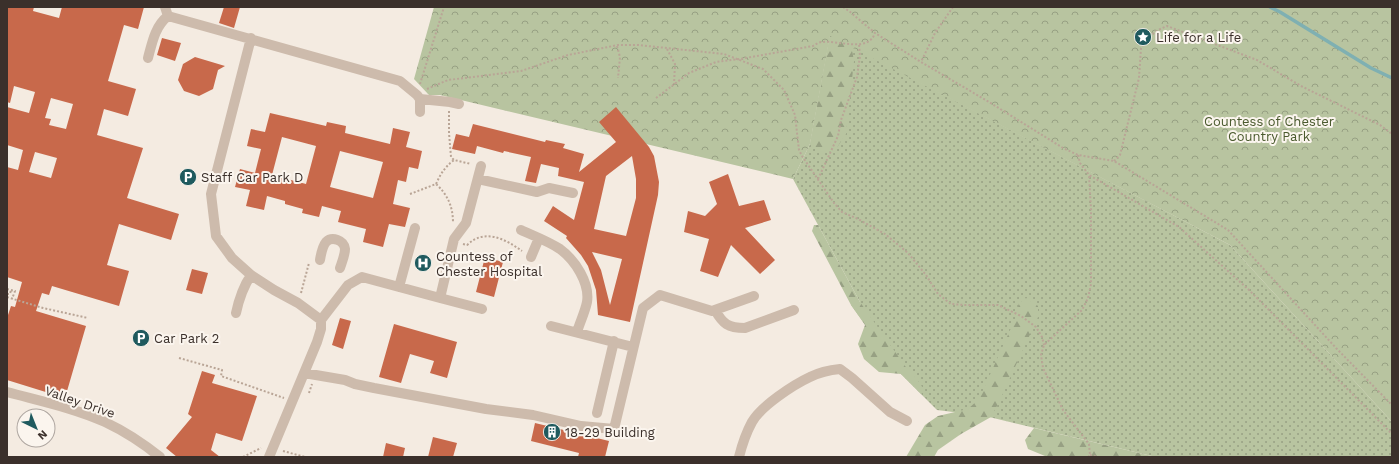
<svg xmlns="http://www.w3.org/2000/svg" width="1399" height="464" font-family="'Work Sans',sans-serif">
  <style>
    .grass { fill: url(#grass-dots) }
    .forest { fill: url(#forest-firs) }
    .park { fill: url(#park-crowns) }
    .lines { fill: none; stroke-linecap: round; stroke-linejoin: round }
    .stream { stroke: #7fb0b2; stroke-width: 3.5 }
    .building { fill: #c8694b; fill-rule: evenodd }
    .path { stroke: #b9a596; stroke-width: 2; stroke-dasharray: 2 2; stroke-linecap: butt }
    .minor { stroke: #cdbbac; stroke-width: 10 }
    .labels { text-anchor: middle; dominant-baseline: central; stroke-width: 4; stroke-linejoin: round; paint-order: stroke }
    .poi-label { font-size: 13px; fill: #3b302b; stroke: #fbf5ee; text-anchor: start }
    .park-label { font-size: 13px; fill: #4a5a2e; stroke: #fbf5ee }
    .street-label { font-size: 13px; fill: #3b302b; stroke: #fbf5ee }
  </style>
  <defs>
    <pattern id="grass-dots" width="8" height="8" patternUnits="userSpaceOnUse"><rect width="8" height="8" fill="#b8c4a0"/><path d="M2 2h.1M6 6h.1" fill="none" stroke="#97a083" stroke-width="1.8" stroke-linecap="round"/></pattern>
    <pattern id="forest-firs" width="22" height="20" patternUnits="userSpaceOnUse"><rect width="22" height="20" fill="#b8c4a0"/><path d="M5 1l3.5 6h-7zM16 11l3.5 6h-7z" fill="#97a083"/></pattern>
    <pattern id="park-crowns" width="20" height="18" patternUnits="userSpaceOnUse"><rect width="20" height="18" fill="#b8c4a0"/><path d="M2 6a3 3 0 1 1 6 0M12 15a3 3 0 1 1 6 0" fill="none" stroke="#97a083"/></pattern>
  </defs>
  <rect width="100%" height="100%" fill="#f4ebe1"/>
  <path class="grass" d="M830,35L1230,245L1392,422V457H1156L985,416L937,410L901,374L851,305L860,302L793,179L810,144Z"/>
  <path class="forest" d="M830,35L850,39L854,61L846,134L834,152L817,151L810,144Z
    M814,225H818L860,302L905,366L920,383L924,391L921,394L901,374L879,372L864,359L858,344L865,325L851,305L812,231Z
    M1026,298L1038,306V317L999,402L991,417L961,434L938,450L934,457H906L925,425L938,416L968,409L979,399L1016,317L1019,303Z
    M1034,428L1156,457H1051L1045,456L1028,449L1025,440Z"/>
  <path class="park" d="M434,7H1392V422L1230,245L830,36L810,144L793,179L440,95H429L414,79Z"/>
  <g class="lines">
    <path class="stream" d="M1270,7L1280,12L1371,68L1392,78"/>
  </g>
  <path class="building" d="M7,7H34L33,11L59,18L62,7H144L138,29L124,25L108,81L136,89L128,116L104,109L97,135L143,148L127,198L179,214L171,240L119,224L107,265L129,271L119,306L52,286L49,295L42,293L36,311L86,326L65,398L7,380V318L11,306L15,307L22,282L7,277V167L18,170L23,150L7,145V107L29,113L35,92L14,86L10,103L7,102ZM51,98L73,104L66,129L49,125L51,119L45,118ZM35,152L57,158L51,178L29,172Z
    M224,7H240L234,28L219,23Z
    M162,38L181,43L175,61L157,55Z
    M195,57L225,66L218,70L213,89L199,96L184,91L178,80L183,64Z
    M616,107L649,147L654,156L659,182L658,195L630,322L598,315L596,290L588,266L581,255L566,238L567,236L544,221L553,206L574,220L584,182L558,176L559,168L541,164L536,183L525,181L531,157L504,151L503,153L477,146L475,154L452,149L456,134L469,137L473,124L545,142L546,140L565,144L563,148L584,154L579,172L616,142L599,122ZM632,156L636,179V198L626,236L594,229L606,176ZM592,252L622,259L610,305L601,270Z
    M270,113L326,126L327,122L346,126L345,133L390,144L393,128L410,132L406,147L422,151L418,169L409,167L406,182L398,180L393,204L410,208L405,227L389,224L383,247L363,242L366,229L338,222L341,211L322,206L319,217L302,213L303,209L285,204V201L267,196L264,210L246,206L250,190L235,187L240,169L255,173L261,149L247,146L251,129L265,132ZM282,137L316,146L306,184L272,175ZM340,151L383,162L373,198L330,187Z
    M728,174L739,206L764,200L771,220L745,228L775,260L760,274L731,245L718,277L700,271L709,239L684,232L688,211L705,216L717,204L709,182Z
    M485,257L503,262L494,297L476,292Z
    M192,269L208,273L202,294L186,290Z
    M340,318L351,321L343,349L332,345Z
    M394,324L457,342L447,378L430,373L434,361L410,354L401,383L379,377Z
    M202,371L215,375L212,383L257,396L242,441L216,433L211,450L220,457H177L166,448L192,417L188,414Z
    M535,423L609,441L605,457H578L579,453L531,441Z
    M433,437L457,443L453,457H428Z
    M386,443L405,448L403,457H383Z"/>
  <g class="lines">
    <path class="path" d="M843,7L849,11L875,33L921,62
      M953,7L935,33L921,62L989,102L1063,148L1078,155L1114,161L1228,230L1336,348L1392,405
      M617,46L620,57L618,78
      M667,49L675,64L674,84
      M420,84L444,7
      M427,89L448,80L521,71L568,55L618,45H638L724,54L763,69L784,90L795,115L799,150L802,156L834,203L842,212L858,219L885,234L908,253L926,275L938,294L951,304L965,305H998L1021,316L1036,327L1042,337L1044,345
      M656,98L689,73L716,62L740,59L813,46C816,44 819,42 822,42C839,40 868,53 875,33
      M449,111V133L451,157L454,160L471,164
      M1078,155L1080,163L1089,175L1179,227L1249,290L1392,434
      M1114,161L1120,155L1139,78L1141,48L1149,37L1158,30L1167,26L1257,60L1301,86L1380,125L1392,134
      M818,179L838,136L841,120L857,77L860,56L859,44
      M436,184C441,173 445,167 454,160
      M410,194L436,184C448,195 453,207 453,223
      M463,244L467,245C485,228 505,239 522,251
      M7,289L15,291L12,299
      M301,293L309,263
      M7,294H10L11,290
      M7,297L43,308L88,318
      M179,358L222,370L221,376L284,398
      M309,393L312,384
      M283,451L305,457
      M1090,455L1098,457
      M243,457L261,448
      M1088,457L1090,455L1089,444L1063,410L1043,368L1041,355L1044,345L1082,310L1088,298L1091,284V209L1089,175"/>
    <path class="minor" d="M165,7L168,16L400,81L417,95L420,99V112
      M251,38L211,194L216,236L232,258L251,275L274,290L298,303L321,320V329L317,342L269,457
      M148,58C152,43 155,26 168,16
      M420,99L450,102L459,104
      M478,179L537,192L549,188L573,193
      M521,230C534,236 548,241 560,249C575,260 590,283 587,302C585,312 580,322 577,332
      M531,257L539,238
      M320,260C321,254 322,247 326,242C332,236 344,240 345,249C345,255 342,262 340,268
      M399,287L415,228
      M440,298L482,309
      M715,310C723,324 728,328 745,328L794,310
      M236,313C239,299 243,287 251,275
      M321,320L348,285L362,277L440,298L454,239L466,223L481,166
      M551,326L633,347
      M304,373L345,380L355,384L374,388L486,409L533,415L581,426L614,429L643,308L660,295L712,311L754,296
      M7,392C40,401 74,408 105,422C124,431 144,444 160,457
      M597,413L614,341
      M739,457C742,445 746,433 752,422C761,406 793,385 810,377C820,372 830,370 840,369L852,378L890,412L907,421"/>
  </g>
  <defs>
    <symbol id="sight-disc" viewBox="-11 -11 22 22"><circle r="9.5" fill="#1f5a5e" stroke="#fbf5ee"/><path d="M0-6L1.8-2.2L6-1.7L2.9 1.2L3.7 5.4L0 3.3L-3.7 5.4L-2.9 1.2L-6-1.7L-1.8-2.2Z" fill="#fff"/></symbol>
    <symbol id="parking-disc" viewBox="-11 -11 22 22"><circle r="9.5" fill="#1f5a5e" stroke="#fbf5ee"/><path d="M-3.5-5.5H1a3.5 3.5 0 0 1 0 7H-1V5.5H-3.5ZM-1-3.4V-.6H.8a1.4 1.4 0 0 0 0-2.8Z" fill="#fff"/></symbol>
    <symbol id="hospital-disc" viewBox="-11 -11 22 22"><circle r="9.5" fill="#1f5a5e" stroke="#fbf5ee"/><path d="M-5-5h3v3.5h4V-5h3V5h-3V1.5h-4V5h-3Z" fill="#fff"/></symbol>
    <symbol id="building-disc" viewBox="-11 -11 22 22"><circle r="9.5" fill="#1f5a5e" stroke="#fbf5ee"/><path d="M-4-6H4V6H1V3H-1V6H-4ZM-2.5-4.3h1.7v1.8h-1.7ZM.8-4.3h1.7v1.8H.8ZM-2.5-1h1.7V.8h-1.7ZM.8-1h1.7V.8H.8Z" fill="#fff"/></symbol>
  </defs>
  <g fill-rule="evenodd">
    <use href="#sight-disc" x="1133" y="27" width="20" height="20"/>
    <use href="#parking-disc" x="178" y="167" width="20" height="20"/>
    <use href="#hospital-disc" x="413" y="253" width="20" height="20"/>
    <use href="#parking-disc" x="131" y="328" width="20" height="20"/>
    <use href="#building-disc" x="542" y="422" width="20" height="20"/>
  </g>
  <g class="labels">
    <g class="poi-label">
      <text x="1156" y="37">Life for a Life</text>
      <text x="201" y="177">Staff Car Park D</text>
      <text x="436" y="256">Countess of<tspan x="436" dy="15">Chester Hospital</tspan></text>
      <text x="154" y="338">Car Park 2</text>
      <text x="565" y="432">18-29 Building</text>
    </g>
    <g class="park-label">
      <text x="1269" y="121">Countess of Chester<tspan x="1269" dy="15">Country Park</tspan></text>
    </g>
    <g class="street-label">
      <text transform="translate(80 402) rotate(19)">Valley Drive</text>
    </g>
  </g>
  <rect width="1399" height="464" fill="none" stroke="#3b302b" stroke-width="16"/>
  <g transform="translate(36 428) rotate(137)"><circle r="19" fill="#fbf5ee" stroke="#aea6a0"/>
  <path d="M0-3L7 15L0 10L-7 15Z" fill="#1f5a5e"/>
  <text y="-6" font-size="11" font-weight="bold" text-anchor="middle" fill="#3b302b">N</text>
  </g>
</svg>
